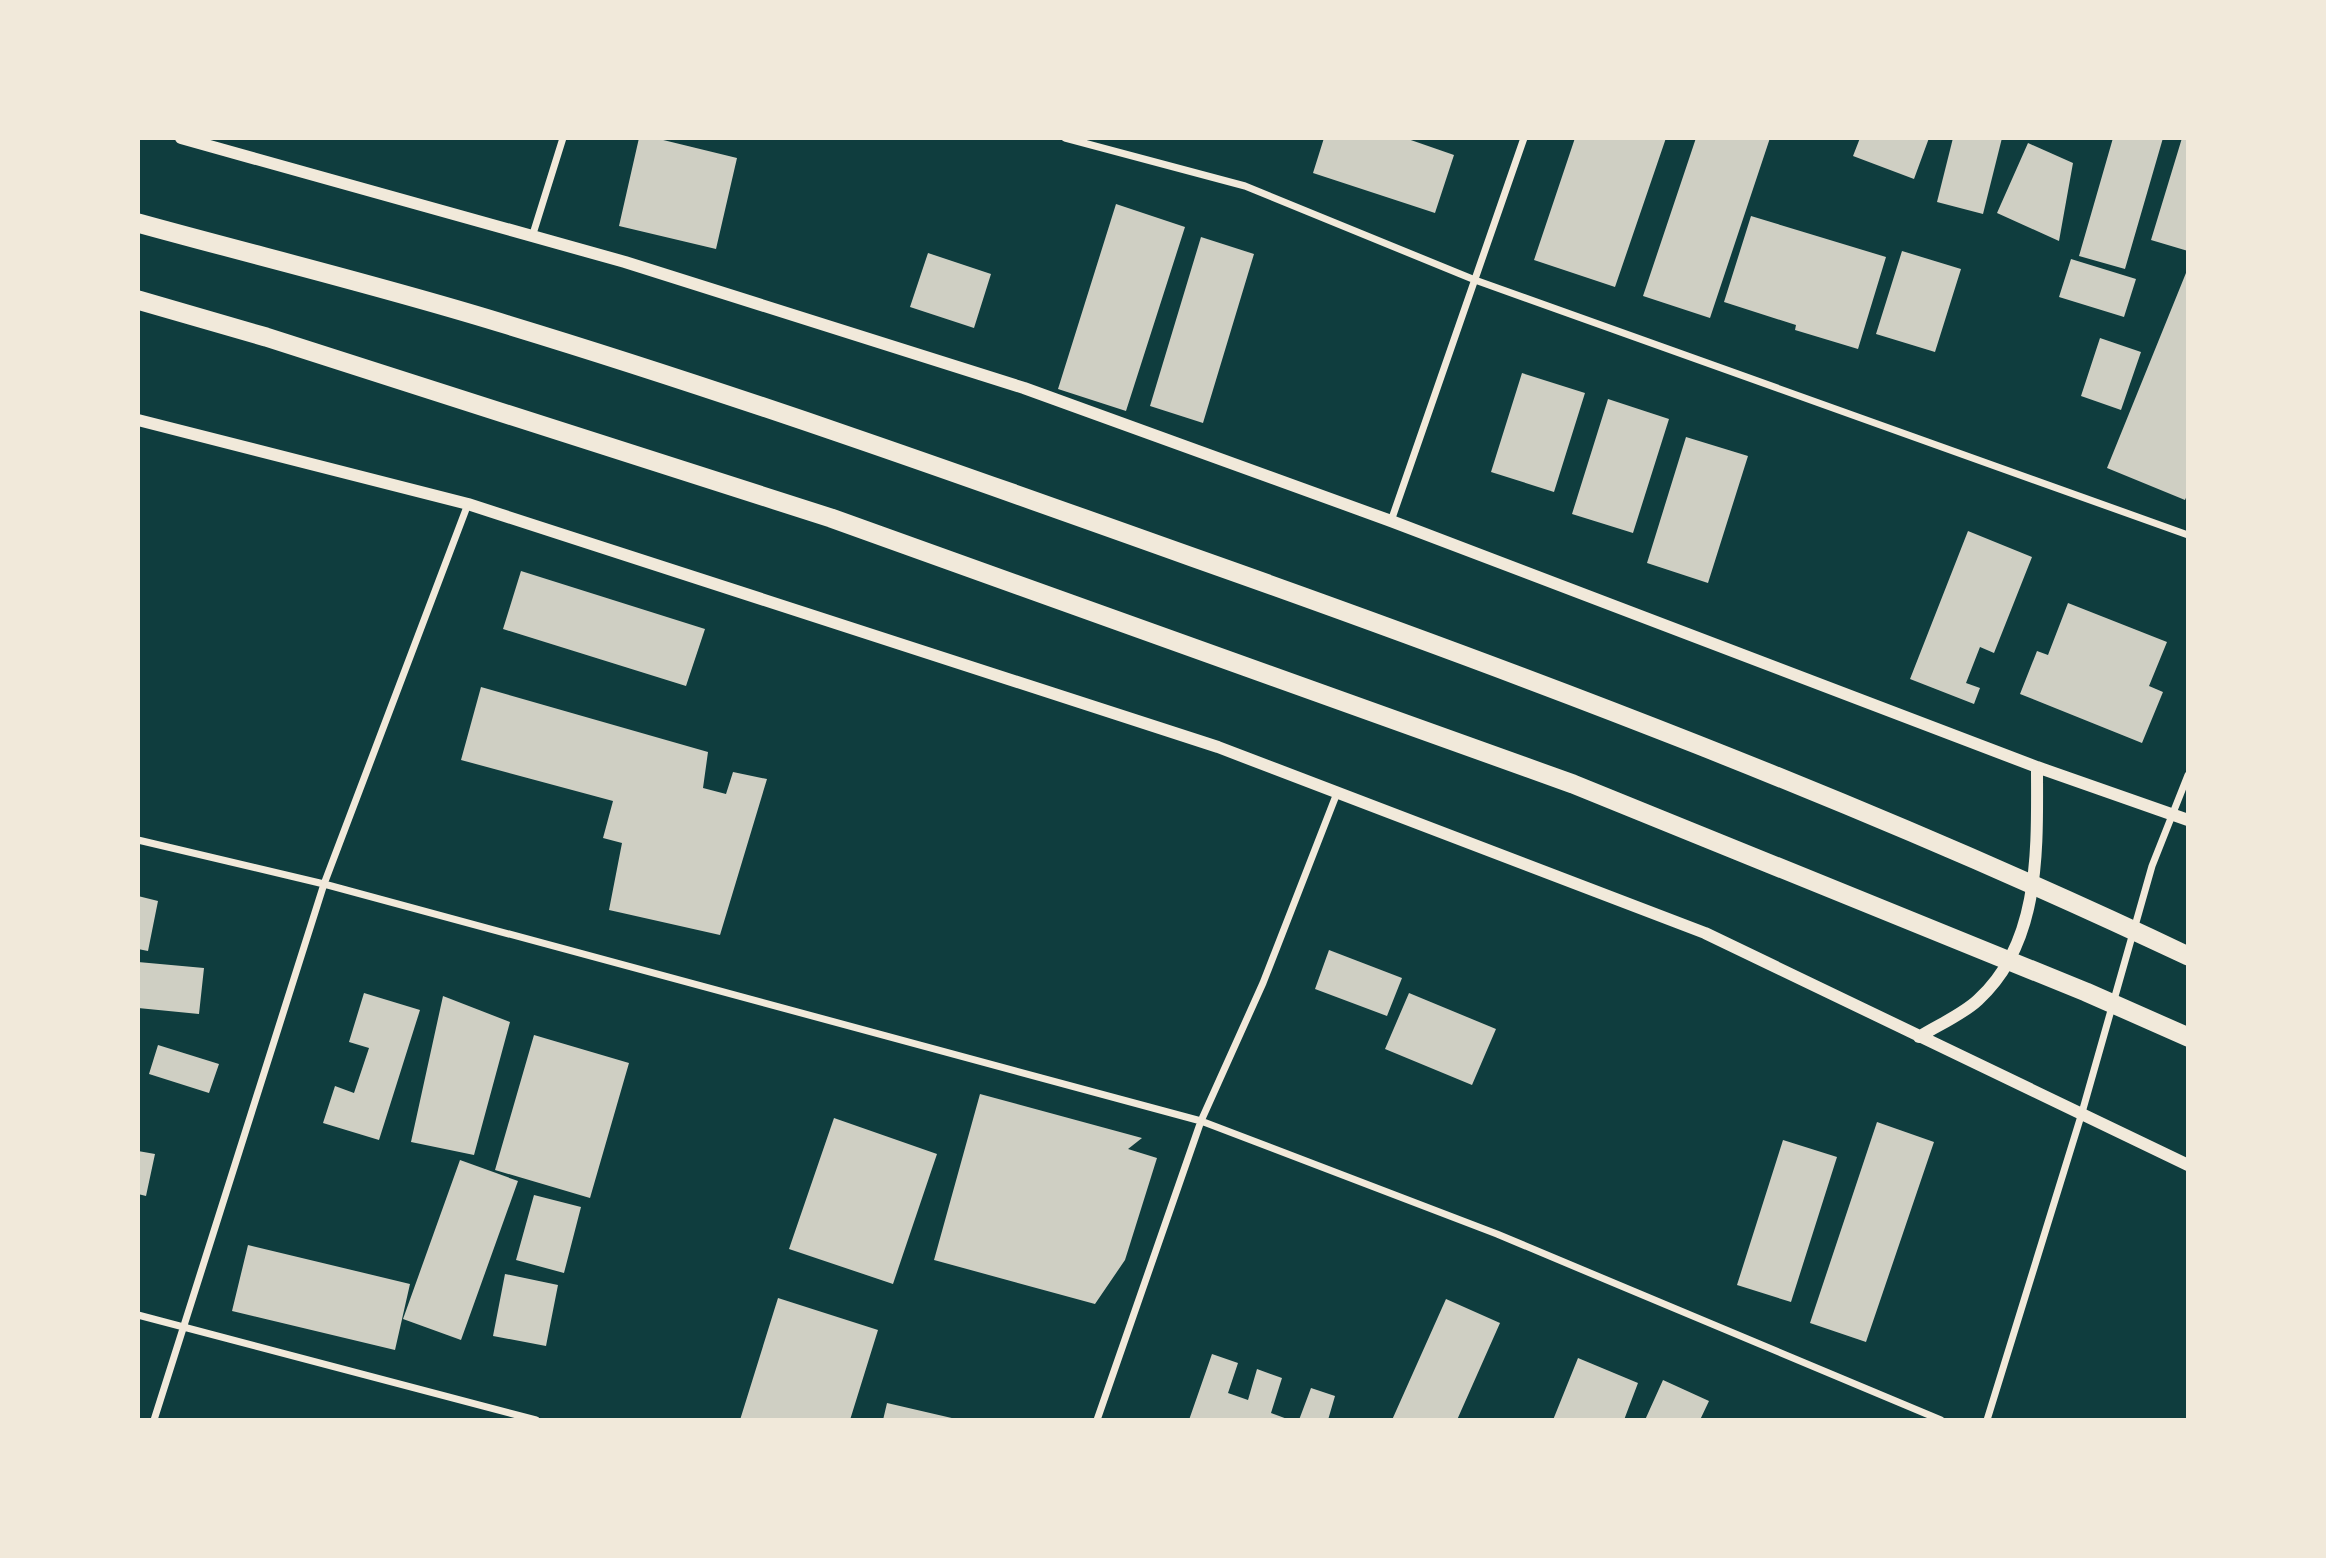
<svg xmlns="http://www.w3.org/2000/svg" width="2326" height="1558" font-family="'Asap Condensed',sans-serif">
  <style>
    .building { fill: #cfcfc3 }
    .lines { fill: none; stroke-linecap: round; stroke-linejoin: round }
    .minor { stroke: #f1e9da; stroke-width: 7 }
    .tertiary { stroke: #f1e9da; stroke-width: 12 }
    .trunk { stroke: #f1e9da; stroke-width: 19 }
  </style>
  <rect width="100%" height="100%" fill="#0f3d3e"/>
  <path class="building" d="M639,138H655L737,158L716,249L619,226Z
    M1324,138H1405L1454,155L1435,213L1313,173Z
    M1575,138H1666L1615,287L1534,260Z
    M1696,138H1770L1710,318L1643,296Z
    M1860,138H1929L1914,179L1853,156Z
    M1953,138H2002L1983,214L1937,202Z
    M2113,138H2163L2125,269L2079,256Z
    M2182,138H2188V251L2151,240Z
    M2028,143L2073,163L2059,241L1997,213Z
    M1116,204L1185,227L1126,411L1058,389Z
    M1751,216L1886,257L1858,349L1795,330L1796,325L1724,302Z
    M1201,237L1254,254L1203,423L1150,406Z
    M1902,251L1961,269L1935,352L1876,334Z
    M928,253L991,274L974,328L910,307Z
    M2071,259L2136,279L2124,317L2059,297Z
    M2188,268V493L2185,500L2107,468Z
    M2100,338L2141,352L2121,410L2081,396Z
    M1522,373L1585,393L1554,492L1491,472Z
    M1608,399L1669,419L1633,533L1572,514Z
    M1686,437L1748,456L1708,583L1647,563Z
    M1968,531L2032,557L1994,653L1980,647L1966,683L1980,688L1974,704L1910,679Z
    M521,571L705,629L686,686L503,629Z
    M2068,603L2167,642L2149,686L2163,692L2142,743L2020,694L2037,651L2048,655Z
    M481,687L708,752L703,788L726,794L733,772L767,779L720,935L609,910L622,843L603,838L613,801L461,760Z
    M138,896L158,901L148,951L138,949Z
    M1329,950L1402,978L1387,1016L1315,989Z
    M138,962L204,968L199,1014L138,1008Z
    M364,993L420,1010L379,1140L323,1123L335,1086L354,1093L369,1048L349,1042Z
    M1409,993L1496,1029L1472,1085L1385,1049Z
    M443,996L510,1022L474,1155L411,1142Z
    M534,1035L629,1063L590,1198L495,1170Z
    M158,1045L219,1064L209,1093L149,1074Z
    M980,1094L1142,1138L1128,1149L1157,1158L1125,1260L1095,1304L934,1260Z
    M834,1118L937,1154L893,1284L789,1249Z
    M1877,1122L1934,1142L1866,1342L1810,1323Z
    M1783,1140L1837,1157L1791,1302L1737,1285Z
    M138,1151L155,1154L146,1196L138,1194Z
    M460,1160L518,1181L461,1340L403,1319Z
    M534,1195L581,1207L564,1273L516,1260Z
    M248,1245L410,1284L395,1350L232,1311Z
    M505,1274L558,1285L546,1346L493,1336Z
    M778,1298L878,1330L850,1420H740Z
    M1446,1299L1500,1323L1457,1420H1392Z
    M1212,1354L1238,1363L1228,1393L1248,1400L1257,1369L1282,1378L1271,1413L1290,1420H1189Z
    M1578,1358L1638,1383L1624,1420H1553Z
    M1663,1380L1709,1401L1700,1420H1645Z
    M1311,1388L1335,1396L1328,1420H1299Z
    M887,1403L956,1419V1420H883Z"/>
  <g class="lines">
    <path class="minor" d="M1065,138L1245,186L1475,280L2188,535
      M532,237L563,138
      M1391,521L1524,138
      M138,840L324,884L1201,1121L1497,1234L1941,1420
      M138,1315L536,1420
      M154,1420L324,884L468,504
      M1097,1420L1201,1121L1263,983L1337,793
      M1987,1420L2081,1116L2152,866L2188,775"/>
    <path class="tertiary" d="M181,138L625,262L1024,388L1391,521L2037,767L2188,820
      M138,420L468,504L1218,747L1705,933L2188,1165
      M1919,1037C1938,1025 1962,1015 1978,1000C2042,942 2037,845 2037,767"/>
    <path class="trunk" d="M138,223C261,257 386,287 508,325C738,395 965,476 1192,557C1529,676 1865,803 2188,956
      M138,300L266,337L831,518L1573,784L2086,992L2188,1037"/>
  </g>
  <rect width="2326" height="1558" fill="none" stroke="#f1e9da" stroke-width="280"/>
</svg>
